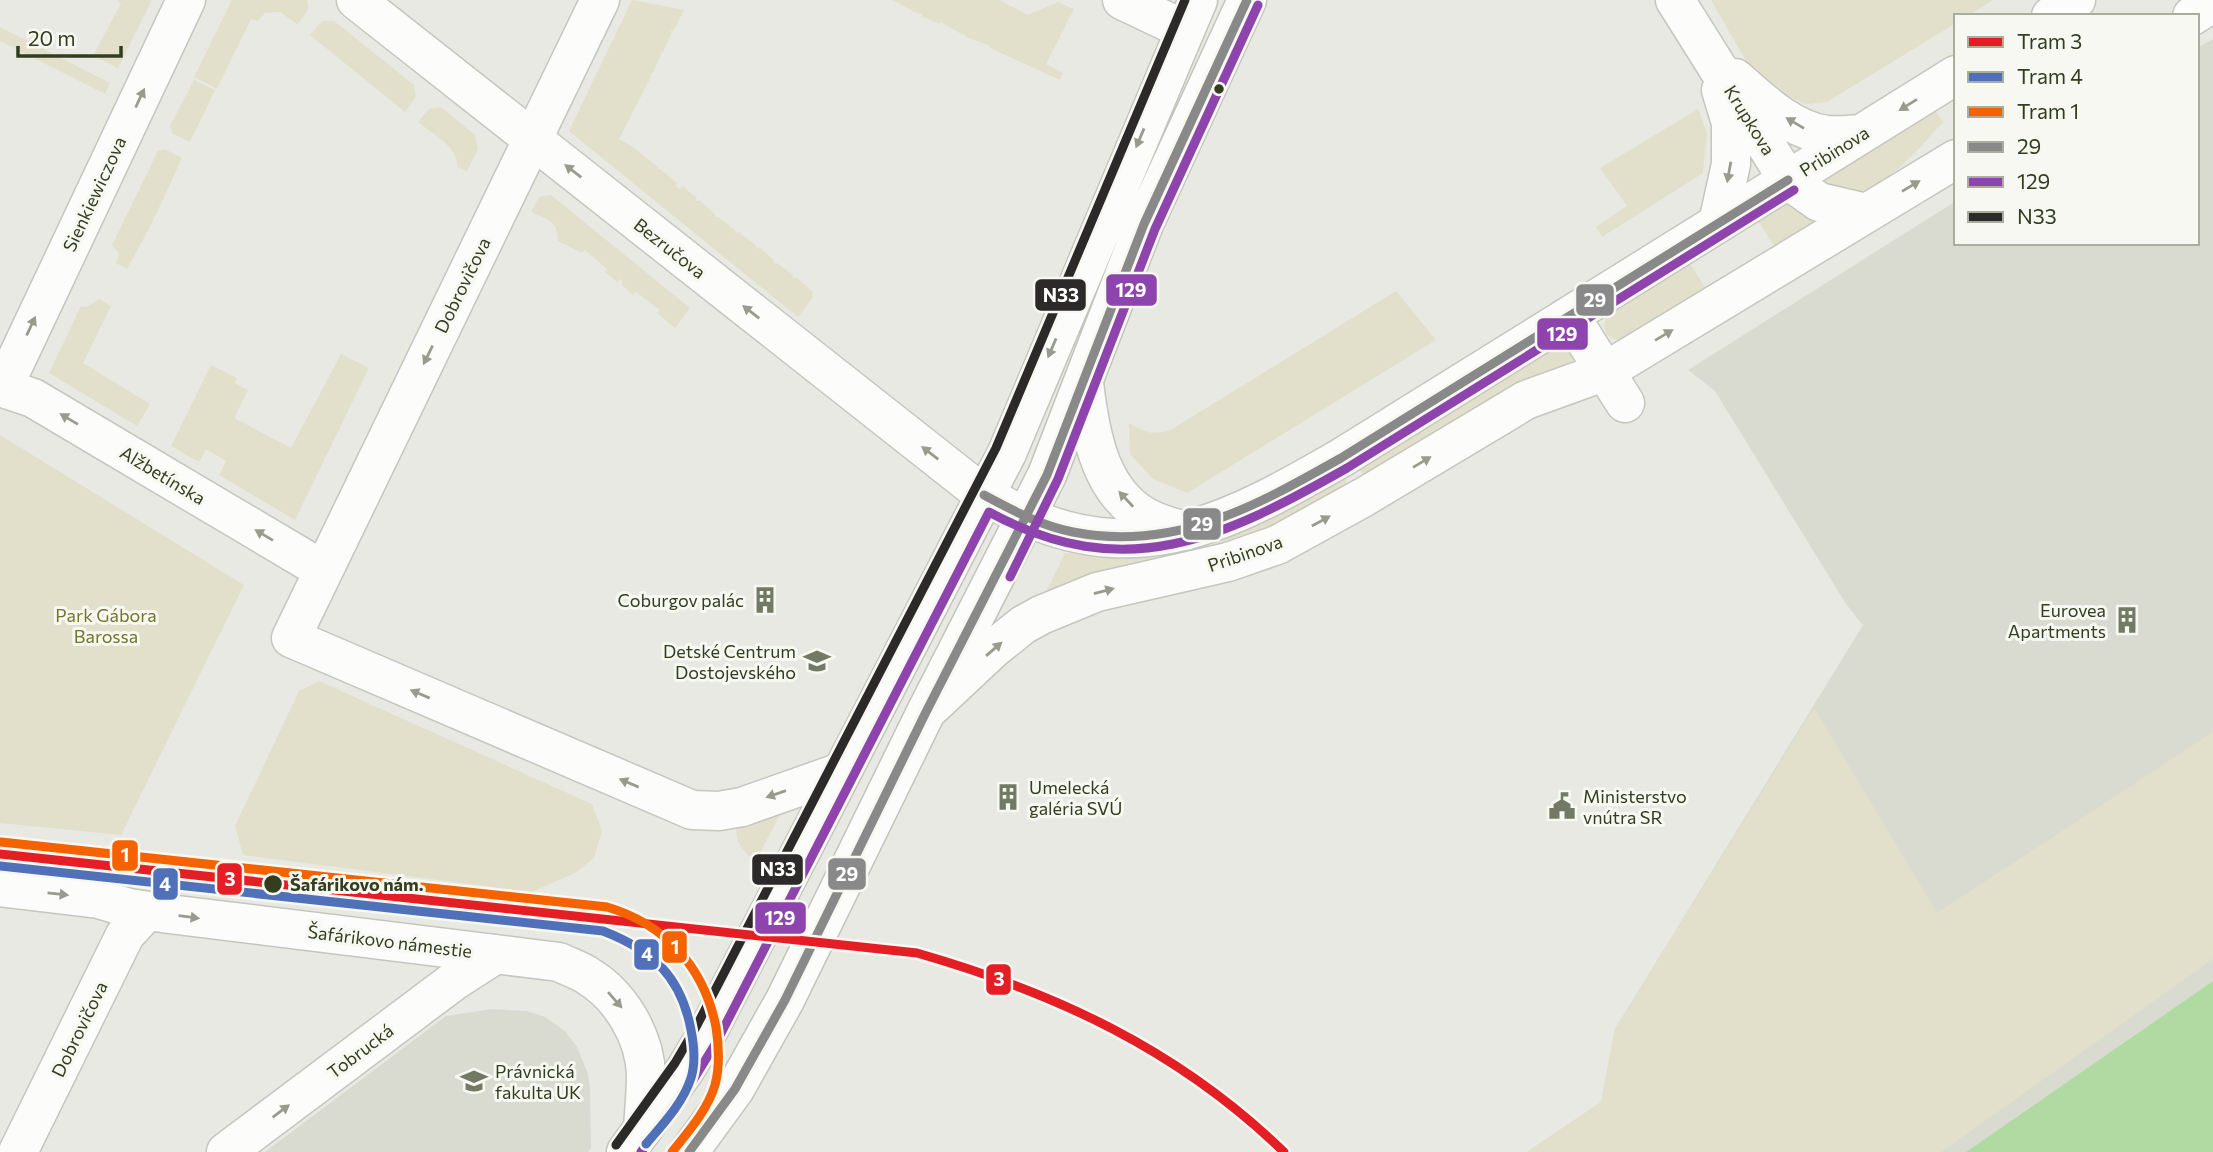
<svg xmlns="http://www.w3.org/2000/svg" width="2213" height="1152" font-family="Commissioner,sans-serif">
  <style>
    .built { fill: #d9dbd0 }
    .green { fill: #e2e0cb }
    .water { fill: #b0daa1 }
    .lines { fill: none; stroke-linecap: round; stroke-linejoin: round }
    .street-casing { stroke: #c5c6c0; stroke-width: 41 }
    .secondary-casing { stroke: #c3c5bd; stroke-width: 41 }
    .street { stroke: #fcfcfb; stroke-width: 38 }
    .secondary { stroke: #fcfcfb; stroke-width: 38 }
    .bus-1-casing { stroke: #f7f8f1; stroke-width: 14 }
    .bus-2-casing { stroke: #f7f8f1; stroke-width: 14 }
    .bus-3-casing { stroke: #f7f8f1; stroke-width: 14 }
    .bus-1 { stroke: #898989; stroke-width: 9 }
    .bus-2 { stroke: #8e44ad; stroke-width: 9 }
    .bus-3 { stroke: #2b2a29; stroke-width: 9 }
    .tram-1-casing { stroke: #f7f8f1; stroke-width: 14 }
    .tram-2-casing { stroke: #f7f8f1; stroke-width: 14 }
    .tram-3-casing { stroke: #f7f8f1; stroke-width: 14 }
    .tram-1 { stroke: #e31e24; stroke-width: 9 }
    .tram-2 { stroke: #5071b9; stroke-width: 9 }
    .tram-3 { stroke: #f56200; stroke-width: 9 }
    .oneway { fill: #989c8e }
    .bus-dot { fill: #333d20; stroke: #f7f8f1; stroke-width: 2.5 }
    .labels { text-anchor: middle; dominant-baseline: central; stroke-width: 6; stroke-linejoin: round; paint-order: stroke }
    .street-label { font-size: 18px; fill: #333d20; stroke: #f7f8f1 }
    .poi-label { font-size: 18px; fill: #333d20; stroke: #f7f8f1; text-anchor: end }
    .park-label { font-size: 18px; fill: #757528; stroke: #f7f8f1 }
    .stop-label { font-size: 18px; font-weight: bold; fill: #333d20; stroke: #f7f8f1; text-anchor: start }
    .line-badge { stroke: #f7f8f1; stroke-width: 2.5 }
    .badge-label { font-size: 19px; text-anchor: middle; font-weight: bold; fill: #fff }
  </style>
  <rect width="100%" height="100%" fill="#e8e9e3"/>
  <path class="built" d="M2213,39V981L1966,1152H1527L1601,1102L1615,1029L1863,625L1846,604L1715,391L1688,370L1956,201V243H2197V48Z
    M492,1009L527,1011L545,1017L565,1031L577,1047L588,1074L590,1089L591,1148L588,1152H265L446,1016Z"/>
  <path class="green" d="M116,0H152L118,68L93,56L121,3Z
    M232,0H307C311,11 304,16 297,24L280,12L265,13L258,21L251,19L217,89L194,77Z
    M632,0L684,10L674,30L670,31L672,32L663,52L660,54L661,55L652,74H650L651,77L619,139L633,147L658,167L657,169H660L677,183L676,186L680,189L682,186L697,198L695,201H700L715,214V217H718L735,230L736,234L738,232L757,246L756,249L759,247L774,260L773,262L775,264L777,263L793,275L792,278H797L813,292L812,295L814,296L798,317L569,131Z
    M891,0H999L1028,15L1058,2L1074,9L1046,64L1063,73L1060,80L990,48V46L966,37L964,33L963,35L941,22L939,24L922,16V13L919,14L899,4V1L897,3Z
    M1711,0H1993L1968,16H1956V23L1827,102L1806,104L1759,84Z
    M322,21H334L414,85L416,97L405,112L310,35Z
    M0,27L110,83L105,94L0,41Z
    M194,80L215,90L190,142L173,134L170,126Z
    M441,107L475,135L478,149L467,171L457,167C460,148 431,133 418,122L429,109Z
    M1698,109L1707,133L1703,173L1602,237L1596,227L1627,206L1600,168Z
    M1936,111L1943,122C1920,147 1877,201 1839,193C1830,191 1822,186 1813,183Z
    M165,149L182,158L152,223L127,269L116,263L119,254L112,245L158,151Z
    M551,195L690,308L675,328L657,313L660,310L636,292L633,295L622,285L623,281L620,279L617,282L605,272L607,269L585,250L582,253L558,241C558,220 548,220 531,212L539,197Z
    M1790,200L1830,217L1777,250L1757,220Z
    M1689,262L1708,292L1628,341C1609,341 1599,333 1607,314Z
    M1396,291L1436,340L1187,493L1153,479L1130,454L1129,423C1146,433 1153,436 1172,429Z
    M99,299L111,306L83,363L150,404L137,426L49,373L81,306L87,307Z
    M1559,343L1569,346L1575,355L1572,361L1365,478L1356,464Z
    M341,354L369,368L295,520L219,475L226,461L206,449L199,462L171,446L211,365L237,378L235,383L248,390L235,416L236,419L291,448Z
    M0,435L244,585L121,835L0,823Z
    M1342,474L1350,488L1249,543L1044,596L1065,553C1099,556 1133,560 1167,556C1228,549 1290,504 1342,474Z
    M319,681L592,804L602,831L594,858L575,873L532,892L243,855L235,826L299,691Z
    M1814,708L1937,913L2213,732V959L1941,1152H1527L1601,1102L1615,1029Z
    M790,796L756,860C742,852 736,843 736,827Z"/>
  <path class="water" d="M2213,981V1152H1966Z"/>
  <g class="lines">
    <defs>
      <path id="street" d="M356,0L984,495C998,502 1012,511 1027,517C1147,569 1238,517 1341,458L1956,75
        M600,0L291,638L692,810L719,811L742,807L841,772
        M1122,0L1185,30
        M1675,0L1788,180L1819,202L1866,213
        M2051,16L2076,0
        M2192,16L2213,3
        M1735,78C1760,100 1792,131 1827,135C1838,136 1850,135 1861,134
        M1718,223L1731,164V123L1721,90
        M1570,316L1625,403
        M1084,383C1090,434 1100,498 1154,521C1164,525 1174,528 1185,531
        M0,387L33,398L323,570
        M3,388L186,0
        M930,708L993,649L1023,625L1041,615L1097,592L1228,562L1277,545L1364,497L1526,400L1606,371L1956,159
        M0,887L99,899L129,908L169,914L559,962C569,967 579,970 588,976C621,996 645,1037 646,1075C646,1093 644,1112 643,1129
        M18,1152L125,935L147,911
        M226,1152L454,981L496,954"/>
      <path id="secondary" d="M626,1152L685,1070L706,1035L1007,453L1198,0
        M689,1152L735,1089L785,1000L926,712L1047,475L1144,224L1247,0"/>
    </defs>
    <use href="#street" class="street-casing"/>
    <use href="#secondary" class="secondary-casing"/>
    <use href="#street" class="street"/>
    <use href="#secondary" class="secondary"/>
    <defs>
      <path id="bus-1" d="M984,495C1012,510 1041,526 1073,532C1175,552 1256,506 1341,458L1788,180
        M689,1152L735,1089L785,1000L926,712L1047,475L1144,224L1247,0"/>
      <path id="bus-2" d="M1010,577L1058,479L1155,229L1258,5
        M641,1152L695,1077L717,1041L989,512C1125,586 1224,538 1347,468L1794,190"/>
      <path id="bus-3" d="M616,1145L675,1063L695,1029L996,448L1185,0"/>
    </defs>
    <use href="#bus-1" class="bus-1-casing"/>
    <use href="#bus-2" class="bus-2-casing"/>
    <use href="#bus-3" class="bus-3-casing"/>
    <use href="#bus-1" class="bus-1"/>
    <use href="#bus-2" class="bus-2"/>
    <use href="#bus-3" class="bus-3"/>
    <defs>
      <path id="tram-1" d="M0,854L917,953C1056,993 1179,1050 1284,1152"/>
      <path id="tram-2" d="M0,866L603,931C652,950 681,976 691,1030C694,1045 696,1062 691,1078C683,1103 663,1124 646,1144"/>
      <path id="tram-3" d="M1,842L607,907C665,924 704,967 716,1027C719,1046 720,1066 715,1085C707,1111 688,1132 672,1152"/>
    </defs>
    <use href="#tram-1" class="tram-1-casing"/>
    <use href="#tram-2" class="tram-2-casing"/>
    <use href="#tram-3" class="tram-3-casing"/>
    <use href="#tram-1" class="tram-1"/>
    <use href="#tram-2" class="tram-2"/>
    <use href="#tram-3" class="tram-3"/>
  </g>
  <defs><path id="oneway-solid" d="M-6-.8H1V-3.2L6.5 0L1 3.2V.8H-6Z" transform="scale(1.75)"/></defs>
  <g class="oneway">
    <use href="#oneway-solid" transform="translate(140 98) rotate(-65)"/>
    <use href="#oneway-solid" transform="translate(1908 105) rotate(148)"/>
    <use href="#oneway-solid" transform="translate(1795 123) rotate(-149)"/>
    <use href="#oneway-solid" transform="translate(1140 138) rotate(113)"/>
    <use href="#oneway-solid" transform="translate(573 171) rotate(-142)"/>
    <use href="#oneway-solid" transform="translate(1729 172) rotate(100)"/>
    <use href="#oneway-solid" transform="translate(1911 186) rotate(-31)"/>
    <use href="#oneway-solid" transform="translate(751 312) rotate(-142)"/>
    <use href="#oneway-solid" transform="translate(31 326) rotate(-65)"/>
    <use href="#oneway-solid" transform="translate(1664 335) rotate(-31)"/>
    <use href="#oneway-solid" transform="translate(1052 348) rotate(113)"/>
    <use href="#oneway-solid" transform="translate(428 355) rotate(116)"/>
    <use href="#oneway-solid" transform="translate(69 419) rotate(-149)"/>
    <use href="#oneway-solid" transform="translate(930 453) rotate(-142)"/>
    <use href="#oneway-solid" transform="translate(1422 462) rotate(-31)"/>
    <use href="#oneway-solid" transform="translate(1126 499) rotate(-133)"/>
    <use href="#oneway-solid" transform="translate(1321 521) rotate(-29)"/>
    <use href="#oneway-solid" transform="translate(264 535) rotate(-149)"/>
    <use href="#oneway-solid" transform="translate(1104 591) rotate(-15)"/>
    <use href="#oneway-solid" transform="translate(994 649) rotate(-41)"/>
    <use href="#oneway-solid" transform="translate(420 694) rotate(-157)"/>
    <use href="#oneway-solid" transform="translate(629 783) rotate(-157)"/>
    <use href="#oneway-solid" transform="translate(776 794) rotate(161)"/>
    <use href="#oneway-solid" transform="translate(58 894) rotate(6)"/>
    <use href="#oneway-solid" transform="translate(189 917) rotate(7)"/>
    <use href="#oneway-solid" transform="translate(615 1000) rotate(49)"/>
    <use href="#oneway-solid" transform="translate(281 1111) rotate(-37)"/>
  </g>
  <defs>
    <symbol id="building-bare" viewBox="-9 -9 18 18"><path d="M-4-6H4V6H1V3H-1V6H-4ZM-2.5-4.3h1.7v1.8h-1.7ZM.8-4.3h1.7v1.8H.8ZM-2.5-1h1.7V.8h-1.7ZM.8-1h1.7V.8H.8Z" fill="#727964" stroke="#f7f8f1" stroke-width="2.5" paint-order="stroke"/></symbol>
    <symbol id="school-bare" viewBox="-9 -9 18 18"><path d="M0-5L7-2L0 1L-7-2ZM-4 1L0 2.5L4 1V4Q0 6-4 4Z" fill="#727964" stroke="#f7f8f1" stroke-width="2.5" paint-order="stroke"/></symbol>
    <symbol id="civic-bare" viewBox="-9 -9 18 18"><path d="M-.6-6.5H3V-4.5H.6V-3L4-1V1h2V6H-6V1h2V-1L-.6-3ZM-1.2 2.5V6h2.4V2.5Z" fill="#727964" stroke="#f7f8f1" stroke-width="2.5" paint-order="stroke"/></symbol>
    <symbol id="university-bare" viewBox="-9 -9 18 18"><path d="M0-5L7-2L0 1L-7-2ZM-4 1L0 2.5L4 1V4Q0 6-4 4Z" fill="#727964" stroke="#f7f8f1" stroke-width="2.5" paint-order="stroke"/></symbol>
  </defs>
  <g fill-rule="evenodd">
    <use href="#building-bare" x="746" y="581" width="38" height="38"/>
    <use href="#building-bare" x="2108" y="601" width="38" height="38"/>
    <use href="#school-bare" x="798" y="642" width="38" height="38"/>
    <use href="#building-bare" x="989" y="778" width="38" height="38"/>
    <use href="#civic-bare" x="1543" y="787" width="38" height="38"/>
    <use href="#university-bare" x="455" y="1062" width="38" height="38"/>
  </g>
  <g class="bus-dot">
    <circle cx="1219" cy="89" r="6"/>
    <circle cx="273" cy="884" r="10"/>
  </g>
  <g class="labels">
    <g class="street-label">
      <text transform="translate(1750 120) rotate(58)">Krupkova</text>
      <text transform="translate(1834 151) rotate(-32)">Pribinova</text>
      <text transform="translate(94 194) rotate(-65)">Sienkiewiczova</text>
      <text transform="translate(670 248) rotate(38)">Bezručova</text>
      <text transform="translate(462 285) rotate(-64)">Dobrovičova</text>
      <text transform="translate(163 475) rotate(31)">Alžbetínska</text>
      <text transform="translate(1245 553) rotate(-19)">Pribinova</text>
      <text transform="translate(390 941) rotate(7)">Šafárikovo námestie</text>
      <text transform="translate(79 1029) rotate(-64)">Dobrovičova</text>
      <text transform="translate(360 1051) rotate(-37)">Tobrucká</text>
    </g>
    <g class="poi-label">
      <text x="744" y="600">Coburgov palác</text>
      <text x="2106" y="610">Eurovea<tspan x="2106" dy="21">Apartments</tspan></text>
      <text x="796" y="651">Detské Centrum<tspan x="796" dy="21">Dostojevského</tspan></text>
      <text x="1029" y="787" text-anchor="start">Umelecká<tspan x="1029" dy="21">galéria SVÚ</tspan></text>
      <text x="1583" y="796" text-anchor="start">Ministerstvo<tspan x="1583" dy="21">vnútra SR</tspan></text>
      <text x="495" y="1071" text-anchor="start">Právnická<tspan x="495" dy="21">fakulta UK</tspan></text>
    </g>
    <g class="park-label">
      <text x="106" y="615">Park Gábora<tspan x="106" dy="21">Barossa</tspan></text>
    </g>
    <g class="stop-label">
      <text x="290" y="884">Šafárikovo nám.</text>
    </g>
  </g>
  <g class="line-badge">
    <rect x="1105" y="273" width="53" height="34" rx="7" fill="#8e44ad"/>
    <rect x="1034" y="278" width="53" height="34" rx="7" fill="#2b2a29"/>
    <rect x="1575" y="283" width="40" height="34" rx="7" fill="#898989"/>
    <rect x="1536" y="317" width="53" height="34" rx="7" fill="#8e44ad"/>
    <rect x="1182" y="507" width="40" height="34" rx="7" fill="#898989"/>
    <rect x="111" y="839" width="28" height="33" rx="7" fill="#f56200"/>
    <rect x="751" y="853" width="53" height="33" rx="7" fill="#2b2a29"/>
    <rect x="827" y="857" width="40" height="34" rx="7" fill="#898989"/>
    <rect x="216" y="862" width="27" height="34" rx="7" fill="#e31e24"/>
    <rect x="152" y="867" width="27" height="34" rx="7" fill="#5071b9"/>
    <rect x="754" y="901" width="53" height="34" rx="7" fill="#8e44ad"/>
    <rect x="661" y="930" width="27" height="34" rx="7" fill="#f56200"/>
    <rect x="633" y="938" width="27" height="33" rx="7" fill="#5071b9"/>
    <rect x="985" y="963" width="27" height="33" rx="7" fill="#e31e24"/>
  </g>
  <g class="badge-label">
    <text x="1131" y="297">129</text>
    <text x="1061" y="302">N33</text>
    <text x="1595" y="307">29</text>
    <text x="1562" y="341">129</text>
    <text x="1202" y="531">29</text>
    <text x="125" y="862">1</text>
    <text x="778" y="876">N33</text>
    <text x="847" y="881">29</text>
    <text x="230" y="886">3</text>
    <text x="165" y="891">4</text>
    <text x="780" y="925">129</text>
    <text x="675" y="954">1</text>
    <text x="647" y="961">4</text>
    <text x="999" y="986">3</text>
  </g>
  <rect x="1954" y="14" width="245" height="231" fill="#f7f8f1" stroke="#a9ad9d" stroke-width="2"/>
  <rect x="1968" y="37" width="35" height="10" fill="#e31e24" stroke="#a9ad9d" stroke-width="2"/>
  <text x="2017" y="49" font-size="21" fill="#333d20">Tram 3</text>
  <rect x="1968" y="72" width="35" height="10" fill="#5071b9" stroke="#a9ad9d" stroke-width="2"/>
  <text x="2017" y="84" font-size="21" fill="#333d20">Tram 4</text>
  <rect x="1968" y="107" width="35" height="10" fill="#f56200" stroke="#a9ad9d" stroke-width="2"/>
  <text x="2017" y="119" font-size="21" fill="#333d20">Tram 1</text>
  <rect x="1968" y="142" width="35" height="10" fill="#898989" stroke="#a9ad9d" stroke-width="2"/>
  <text x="2017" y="154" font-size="21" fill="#333d20">29</text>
  <rect x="1968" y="177" width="35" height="10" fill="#8e44ad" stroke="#a9ad9d" stroke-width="2"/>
  <text x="2017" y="189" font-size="21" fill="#333d20">129</text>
  <rect x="1968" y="212" width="35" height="10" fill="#2b2a29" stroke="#a9ad9d" stroke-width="2"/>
  <text x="2017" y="224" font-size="21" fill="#333d20">N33</text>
  <path d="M18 46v10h103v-10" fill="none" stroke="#333d20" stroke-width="3.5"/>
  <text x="28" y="46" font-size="21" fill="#333d20" stroke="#f7f8f1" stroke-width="5" paint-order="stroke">20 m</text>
</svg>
